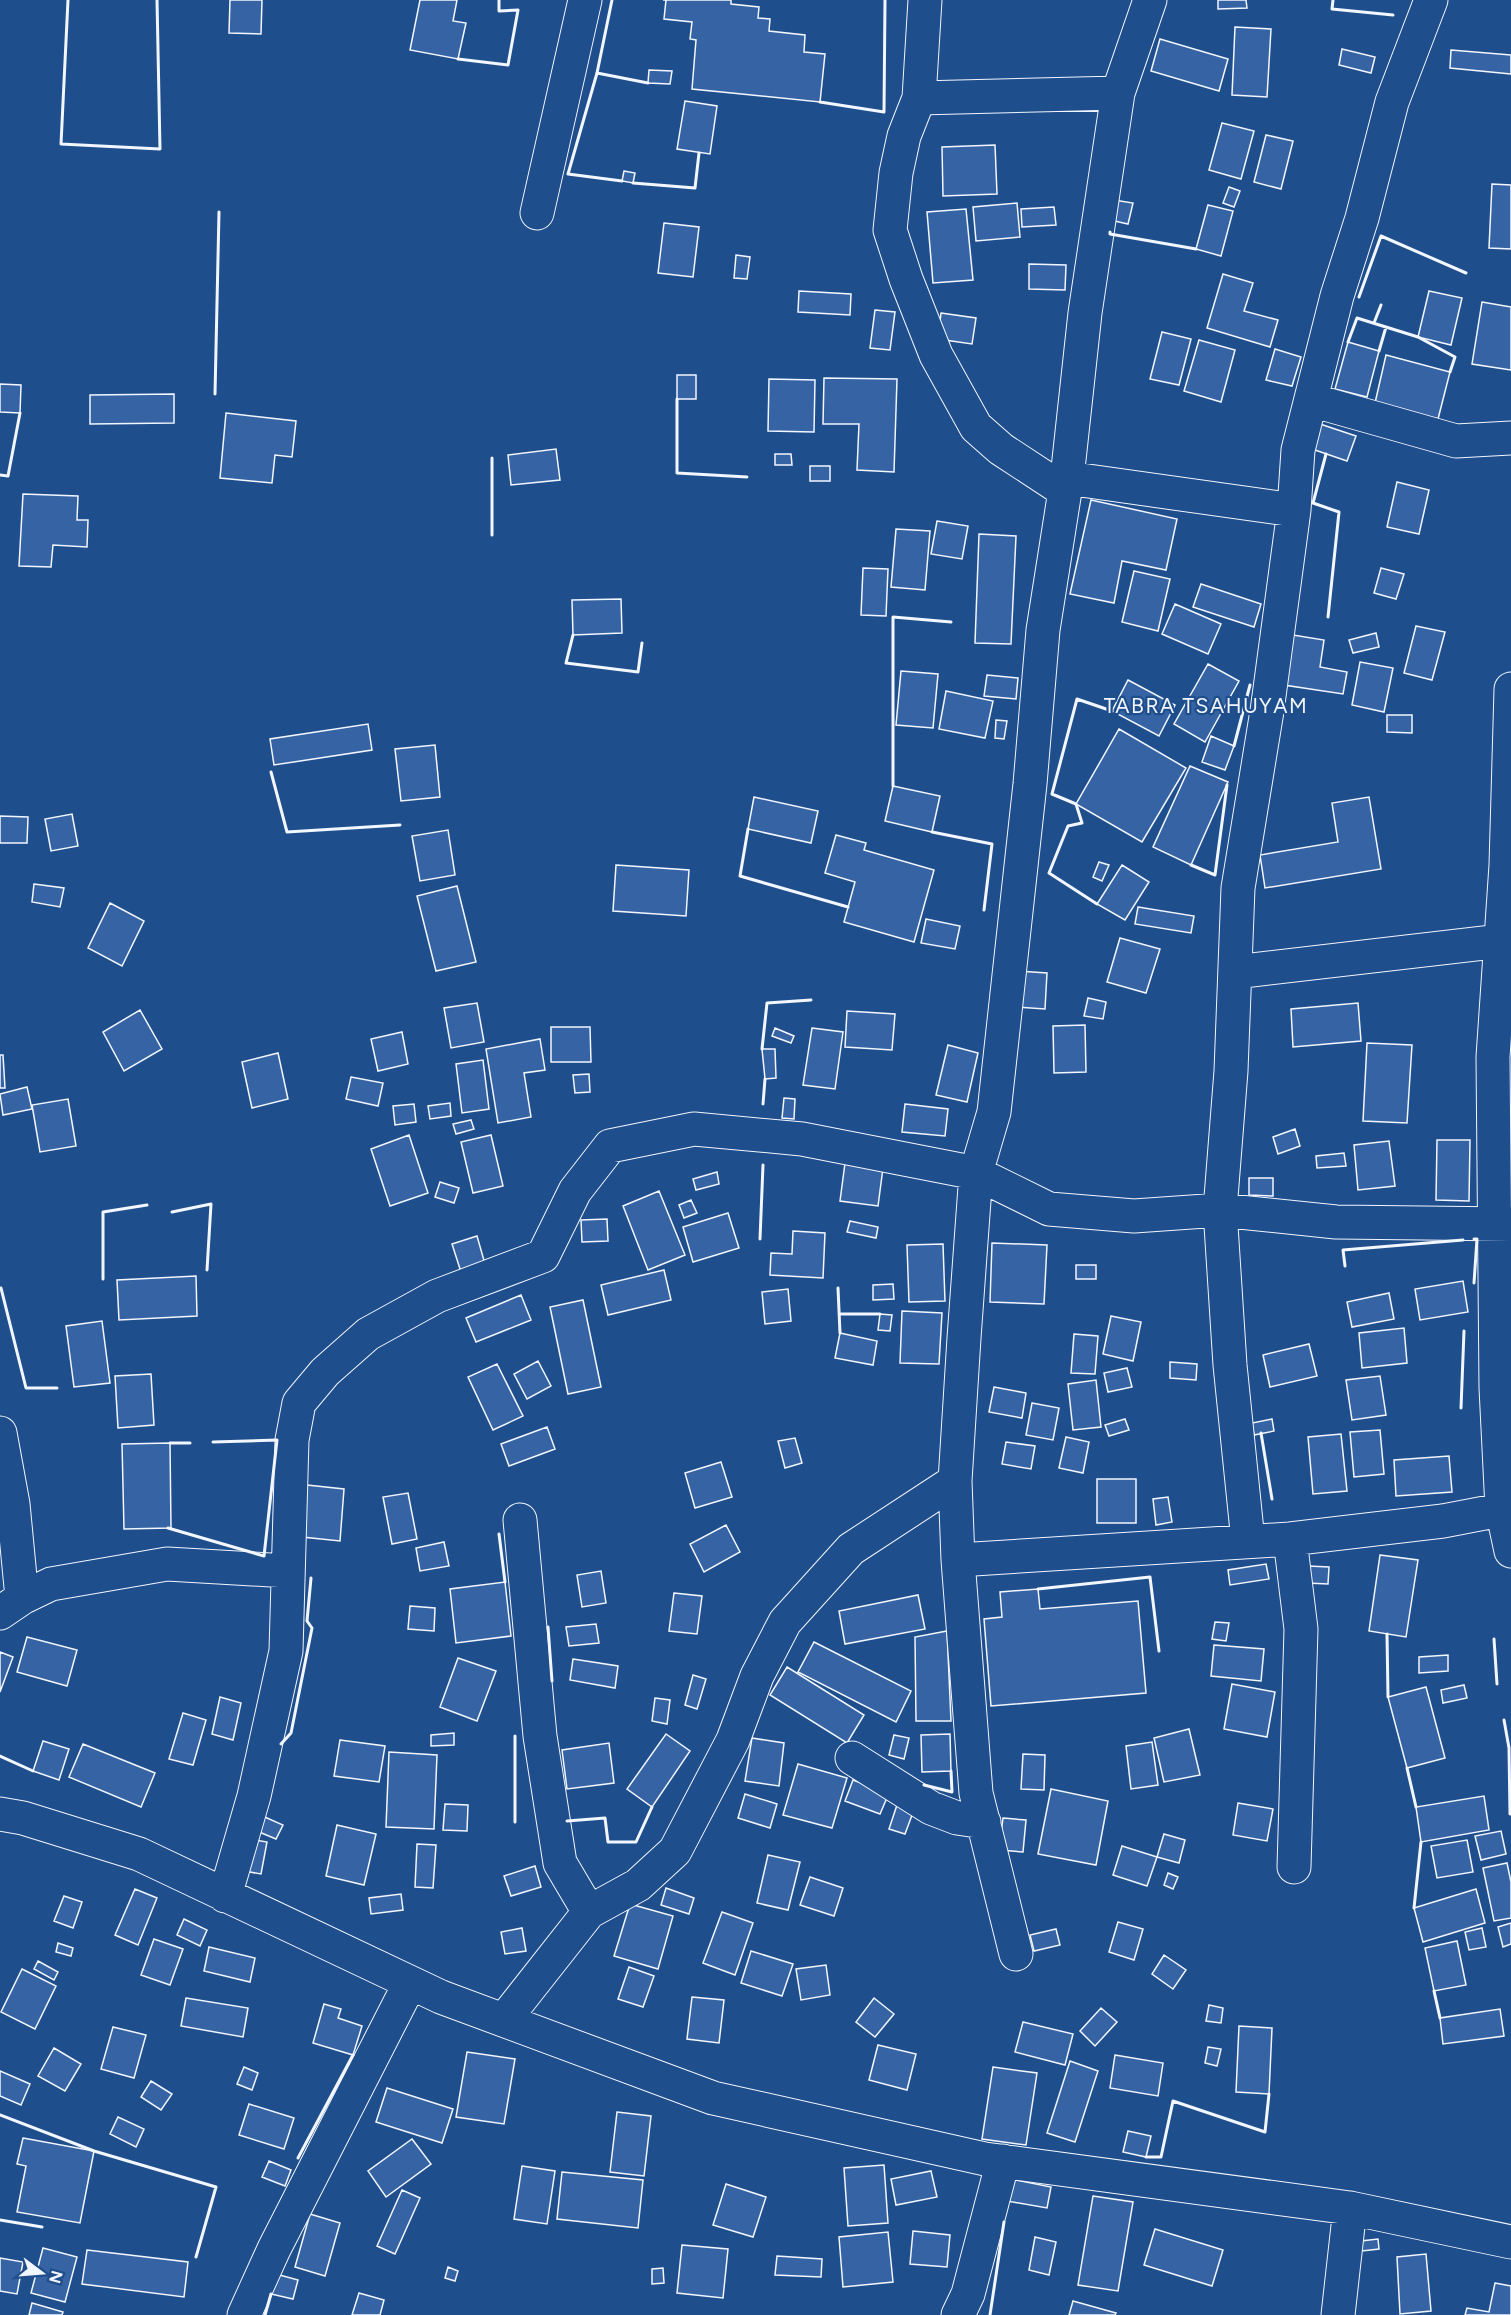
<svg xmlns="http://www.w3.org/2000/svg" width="1511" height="2315" font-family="Figtree,sans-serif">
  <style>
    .building { fill: #3563a3; stroke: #f2f6ff; stroke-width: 1.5 }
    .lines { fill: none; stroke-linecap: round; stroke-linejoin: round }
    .minor-casing { stroke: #f2f6ff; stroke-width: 35 }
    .minor { stroke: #1f4e8c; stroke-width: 33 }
    .wall { stroke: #f2f6ff; stroke-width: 3 }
    .labels { text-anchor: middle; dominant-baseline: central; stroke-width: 4.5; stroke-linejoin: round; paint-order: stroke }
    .quarter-label { font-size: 21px; letter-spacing: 1.5px; fill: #f2f6ff; stroke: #1f4e8c }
  </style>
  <rect width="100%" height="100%" fill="#1f4e8c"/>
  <path class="building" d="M230,0H262L261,34L229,33Z
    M420,0H457L453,21L466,23L458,59L410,50Z
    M663,0H731V4L759,7L758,18L770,19L769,31L805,35L804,52L825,54L820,102L692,89L696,40L690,39L692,22L664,19L666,0Z
    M1218,0H1246L1247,8L1218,9Z
    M1235,27L1271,29L1267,97L1232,95Z
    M1160,39L1228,59L1219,91L1151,71Z
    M1342,49L1375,57L1371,73L1339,65Z
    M1451,50L1511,55V74L1450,68Z
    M649,70L672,71L670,84L648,83Z
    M685,101L717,106L710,154L677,149Z
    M1222,123L1254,131L1241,179L1209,170Z
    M1266,135L1293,141L1281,189L1254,182Z
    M995,145L997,194L943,196L942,147Z
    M624,171L635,173L633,183L622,181Z
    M1492,184L1511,185V249L1489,248Z
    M1229,187L1240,191L1234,207L1223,203Z
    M1114,200L1133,203L1128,224L1110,220Z
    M1017,203L1020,237L976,241L973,207Z
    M1208,205L1233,211L1221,256L1196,249Z
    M1054,207L1056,225L1022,227L1021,209Z
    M966,209L973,280L933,283L927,212Z
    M664,223L699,227L693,277L658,273Z
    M736,255L750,257L747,279L734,278Z
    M1029,264L1066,265L1065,290L1029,289Z
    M1223,274L1253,283L1244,311L1278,320L1270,347L1207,328Z
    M799,291L851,294L850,315L798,312Z
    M1429,291L1462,298L1451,345L1418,337Z
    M1482,302L1511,307V370L1472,364Z
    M875,310L895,312L890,350L870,348Z
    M941,313L976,318L972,344L938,339Z
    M1162,332L1191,339L1179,385L1150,379Z
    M1199,340L1235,350L1221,402L1184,391Z
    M1348,342L1379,351L1367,397L1335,389Z
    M1275,349L1301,357L1292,386L1266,380Z
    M1386,355L1450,372L1438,419L1375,403Z
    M677,375H696V399H677Z
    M824,378L897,379L894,472L857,470L859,424H823Z
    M769,379L815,380L814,432L768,431Z
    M0,384L21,385L20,413L0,412Z
    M174,394V423L90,424V395Z
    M226,413L296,421L292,457L275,455L272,483L220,478Z
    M1320,424L1356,436L1347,461L1312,449Z
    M556,449L560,480L511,485L508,455Z
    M775,454H791L792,465H775Z
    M810,466H830V481H810Z
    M1397,482L1429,490L1419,534L1387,527Z
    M23,494L78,496L77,520H88L87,547L53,545L51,567L19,566Z
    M1091,500L1177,519L1166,570L1122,561L1114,603L1070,594Z
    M937,521L968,526L962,559L931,554Z
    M896,529L930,531L925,590L891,587Z
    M979,534L1016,536L1011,644L975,643Z
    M863,568L888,569L886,616L861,615Z
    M1381,568L1404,574L1396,599L1374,593Z
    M1134,571L1170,579L1158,631L1122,622Z
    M1201,584L1261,604L1254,627L1193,607Z
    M621,599L622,633L573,635L572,600Z
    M1175,604L1221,624L1208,654L1162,634Z
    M1416,626L1445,632L1432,680L1404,673Z
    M1376,633L1379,647L1353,653L1349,640Z
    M1293,635L1324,640L1320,667L1347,672L1343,694L1284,685Z
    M1360,662L1393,668L1384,712L1352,705Z
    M1208,664L1239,681L1205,742L1174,724Z
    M901,671L938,674L933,728L896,725Z
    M987,675L1018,678L1016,699L984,696Z
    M1128,680L1175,705L1159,736L1112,711Z
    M946,691L993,701L985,738L939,729Z
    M1387,715H1412V733L1387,732Z
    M996,720L1007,721L1004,739L995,738Z
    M368,724L372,750L274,765L270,739Z
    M1119,729L1186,768L1142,842L1076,804Z
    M1211,736L1234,746L1225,770L1202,762Z
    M435,745L440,797L401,801L395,749Z
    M1190,766L1228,782L1191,865L1153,847Z
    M893,786L940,796L932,832L885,821Z
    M754,797L818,811L811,843L748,829Z
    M1369,797L1381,869L1265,888L1260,855L1338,842L1332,803Z
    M72,814L78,846L51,851L45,819Z
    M0,816L28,817L27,843H0Z
    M448,830L455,875L420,881L412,836Z
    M836,835L866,843L864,850L934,870L914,942L844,922L855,882L825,873Z
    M1099,862L1109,865L1102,881L1093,877Z
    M616,865L689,870L686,916L613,911Z
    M1122,865L1149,882L1125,920L1097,904Z
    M34,884L64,888L60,907L32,902Z
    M457,886L476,962L436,971L417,896Z
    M110,903L144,921L122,966L88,948Z
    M1138,907L1194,916L1191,933L1135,924Z
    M926,919L960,926L955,949L921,943Z
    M1120,938L1160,949L1146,993L1107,982Z
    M1018,971L1047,973L1045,1009L1015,1007Z
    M1088,998L1106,1002L1103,1019L1084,1016Z
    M477,1003L484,1042L451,1048L444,1008Z
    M1358,1003L1361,1041L1293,1047L1291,1009Z
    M140,1010L162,1049L124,1071L103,1032Z
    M847,1011L895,1014L892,1050L845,1047Z
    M1085,1025L1086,1072L1054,1073L1053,1026Z
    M551,1027H590L591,1062H551Z
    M775,1028L794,1036L791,1043L772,1036Z
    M812,1028L843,1032L835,1089L803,1085Z
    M402,1032L408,1064L378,1071L371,1039Z
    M540,1039L545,1070L524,1073L531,1117L498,1123L486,1049Z
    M1367,1043L1412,1045L1407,1123L1363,1121Z
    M948,1045L978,1053L967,1102L936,1095Z
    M762,1049H775L776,1078L765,1079Z
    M278,1053L288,1099L252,1108L242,1062Z
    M0,1055H3L5,1088H0Z
    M483,1060L489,1109L462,1113L456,1064Z
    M589,1074L590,1092L575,1093L573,1075Z
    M351,1077L383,1083L378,1106L346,1099Z
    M27,1087L32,1109L3,1115L0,1094Z
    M784,1098L795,1099L794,1119L782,1118Z
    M68,1099L76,1146L40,1152L32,1105Z
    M450,1103L451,1116L430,1119L428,1106Z
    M414,1104L416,1122L395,1125L393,1106Z
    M905,1104L948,1109L945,1136L902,1132Z
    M471,1120L474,1129L456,1134L453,1124Z
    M1295,1129L1300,1146L1278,1154L1273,1137Z
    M409,1135L428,1193L390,1206L371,1149Z
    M491,1135L503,1186L473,1193L461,1142Z
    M1437,1140H1470L1469,1201L1436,1200Z
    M1389,1141L1395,1186L1358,1190L1354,1145Z
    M1344,1153L1346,1166L1317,1168L1316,1156Z
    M845,1163L883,1168L878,1206L840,1201Z
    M717,1172L719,1184L696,1190L693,1179Z
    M1249,1178H1273V1196L1249,1195Z
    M440,1182L459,1188L454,1203L435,1197Z
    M659,1191L685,1255L648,1270L623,1206Z
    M691,1200L697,1213L684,1218L679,1205Z
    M728,1213L739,1248L693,1262L683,1227Z
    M607,1219L608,1241L582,1242L581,1220Z
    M850,1221L878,1227L876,1238L847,1232Z
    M793,1231L825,1233L823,1278L770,1275L771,1253L792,1254Z
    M477,1236L485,1264L461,1272L452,1244Z
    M992,1243L1047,1245L1044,1304L990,1302Z
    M943,1244L945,1301L909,1302L907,1245Z
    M1076,1265H1096V1279H1076Z
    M664,1270L671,1300L608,1315L601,1285Z
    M196,1276L197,1316L119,1320L117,1280Z
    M1463,1281L1468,1312L1420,1320L1415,1289Z
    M893,1284L894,1299L873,1300V1285Z
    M788,1289L791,1321L765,1324L762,1292Z
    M1389,1293L1394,1319L1352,1327L1347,1302Z
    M521,1295L531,1320L476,1342L466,1318Z
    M583,1300L601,1387L568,1394L550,1307Z
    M902,1311L942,1313L939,1364L900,1363Z
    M880,1314L892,1315L890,1331L878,1330Z
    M1111,1316L1141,1322L1133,1361L1103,1354Z
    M102,1321L110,1383L74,1387L66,1326Z
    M1404,1328L1407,1363L1362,1368L1359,1333Z
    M840,1333L877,1341L873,1365L835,1358Z
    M1074,1334L1098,1336L1095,1374L1071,1373Z
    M1309,1344L1317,1376L1270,1387L1263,1355Z
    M538,1361L551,1386L527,1399L514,1374Z
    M1170,1362L1197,1364L1196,1380L1170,1378Z
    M497,1364L523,1416L493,1430L468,1377Z
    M1127,1368L1132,1387L1108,1392L1104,1373Z
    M151,1374L154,1425L118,1428L115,1376Z
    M1380,1376L1386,1415L1352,1420L1346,1380Z
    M1096,1380L1101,1427L1073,1430L1068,1384Z
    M994,1387L1026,1393L1022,1418L989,1412Z
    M1032,1403L1059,1408L1053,1440L1026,1435Z
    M1125,1419L1129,1430L1109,1436L1105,1425Z
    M1272,1419L1274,1431L1254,1435L1252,1423Z
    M547,1427L555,1449L509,1466L501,1444Z
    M1380,1430L1384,1474L1354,1477L1350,1432Z
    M1341,1434L1347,1491L1313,1494L1308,1437Z
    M1066,1437L1089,1442L1083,1473L1059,1468Z
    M795,1438L802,1463L785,1468L778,1441Z
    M1006,1442L1035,1446L1031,1469L1002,1464Z
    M170,1443L171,1528L124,1529L122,1444Z
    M1449,1456L1452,1492L1396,1496L1394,1460Z
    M721,1462L732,1497L695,1508L685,1473Z
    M1097,1479H1136V1523H1097Z
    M307,1485L344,1489L340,1541L302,1537Z
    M408,1493L417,1539L392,1544L383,1497Z
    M1168,1497L1172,1522L1156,1525L1153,1499Z
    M726,1525L740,1552L704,1572L690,1544Z
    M444,1542L449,1566L420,1571L416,1548Z
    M1380,1555L1418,1560L1406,1637L1369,1631Z
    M1266,1564L1269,1579L1230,1585L1228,1570Z
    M1308,1566L1329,1567L1328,1584L1307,1583Z
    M601,1571L606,1603L582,1607L577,1575Z
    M505,1582L511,1636L456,1643L450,1589Z
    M1038,1589L1040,1609L1138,1601L1146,1693L991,1706L984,1619L1002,1617L1000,1592Z
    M674,1593L702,1596L697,1634L669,1631Z
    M918,1595L925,1629L845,1644L839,1611Z
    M410,1606L435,1608L434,1631L408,1629Z
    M1215,1622L1229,1623L1226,1641L1212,1639Z
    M596,1624L599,1643L569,1646L566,1627Z
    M947,1631L951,1721H916L915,1637Z
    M27,1637L77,1650L67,1686L17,1672Z
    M814,1642L911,1691L896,1722L798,1672Z
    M1214,1645L1264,1649L1261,1681L1211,1676Z
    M0,1652L13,1657L0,1692Z
    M1448,1655V1671L1419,1673V1657Z
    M458,1658L496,1671L477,1721L440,1707Z
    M573,1659L618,1666L615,1688L570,1680Z
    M787,1667L864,1715L847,1743L770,1695Z
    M693,1675L706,1679L697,1709L685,1705Z
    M1232,1684L1275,1692L1267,1737L1224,1729Z
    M1464,1685L1467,1698L1443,1703L1441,1690Z
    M1426,1687L1445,1758L1407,1768L1388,1697Z
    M220,1697L241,1703L233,1740L212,1734Z
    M655,1698L670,1700L667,1724L652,1721Z
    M183,1713L206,1720L193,1765L169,1759Z
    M1189,1729L1200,1775L1164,1782L1154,1738Z
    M454,1733V1745L431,1746V1735Z
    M666,1734L690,1751L652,1807L627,1789Z
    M950,1734L951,1771L922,1772L921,1735Z
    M894,1735L909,1738L904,1759L889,1755Z
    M752,1738L784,1743L779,1786L745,1781Z
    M340,1740L385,1746L379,1782L334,1776Z
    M43,1741L69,1749L59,1780L33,1771Z
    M1152,1742L1158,1785L1131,1789L1126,1746Z
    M609,1743L614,1783L567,1789L562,1750Z
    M83,1744L155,1773L141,1807L69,1777Z
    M389,1752L437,1755L434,1829L386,1827Z
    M1023,1754L1045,1755L1044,1790L1021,1789Z
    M798,1764L847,1778L832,1828L783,1815Z
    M853,1780L889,1793L880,1814L845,1801Z
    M1051,1789L1108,1801L1096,1865L1038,1854Z
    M745,1794L777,1804L770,1828L738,1818Z
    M1484,1796L1489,1830L1421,1842L1416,1807Z
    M898,1802L915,1807L905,1834L889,1829Z
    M1238,1803L1273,1809L1267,1841L1233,1835Z
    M445,1804L468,1805L467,1831L443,1830Z
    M258,1814L283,1825L276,1839L252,1829Z
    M1003,1818L1026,1820L1023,1852L999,1850Z
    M337,1825L376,1834L364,1885L326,1876Z
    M1501,1831L1506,1854L1481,1860L1475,1836Z
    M1164,1834L1185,1840L1179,1863L1157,1857Z
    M249,1839L267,1842L261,1874L244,1871Z
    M1467,1840L1473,1872L1437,1878L1431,1846Z
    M417,1844L436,1845L433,1888L415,1887Z
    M1122,1846L1157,1857L1147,1886L1113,1875Z
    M768,1855L800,1862L788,1910L757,1903Z
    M1507,1863L1511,1882V1918L1494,1921L1483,1868Z
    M535,1866L541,1887L511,1896L504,1876Z
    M1168,1873L1178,1877L1173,1889L1164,1885Z
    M810,1877L843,1888L834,1916L800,1905Z
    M666,1888L694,1898L689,1914L661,1905Z
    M135,1889L157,1898L138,1945L115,1935Z
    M1476,1889L1485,1923L1423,1942L1414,1908Z
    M401,1894L403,1910L371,1914L369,1898Z
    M64,1896L82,1902L73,1928L54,1921Z
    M630,1904L673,1916L658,1969L614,1956Z
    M722,1912L753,1923L735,1975L703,1963Z
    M184,1919L207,1930L200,1946L177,1935Z
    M1118,1922L1143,1929L1134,1960L1109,1952Z
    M1511,1923V1944L1503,1947L1498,1927Z
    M522,1928L526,1951L505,1954L501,1932Z
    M1482,1928L1486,1947L1469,1950L1465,1932Z
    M1056,1929L1060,1945L1034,1951L1030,1935Z
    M154,1939L183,1949L170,1985L141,1975Z
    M1457,1941L1466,1985L1434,1991L1425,1948Z
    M58,1943L73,1948L71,1956L56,1952Z
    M209,1947L255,1958L250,1982L204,1971Z
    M751,1951L793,1964L782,1996L741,1983Z
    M1164,1955L1186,1970L1173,1989L1152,1974Z
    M38,1961L58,1972L54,1980L34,1969Z
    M826,1965L830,1995L801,2000L796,1969Z
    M629,1967L654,1976L643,2007L618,1999Z
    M22,1969L56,1986L35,2029L1,2012Z
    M692,1997L724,2000L719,2043L687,2039Z
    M186,1998L248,2008L243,2037L181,2026Z
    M874,1998L894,2014L875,2037L856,2022Z
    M324,2004L341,2009L338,2018L362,2026L353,2055L313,2043Z
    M1209,2005L1223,2008L1221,2023L1206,2021Z
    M1101,2008L1117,2022L1095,2046L1080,2031Z
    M1500,2009L1504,2036L1443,2044L1440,2018Z
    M1023,2022L1073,2034L1065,2065L1015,2052Z
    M1239,2026L1272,2028L1269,2094L1236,2092Z
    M113,2027L146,2035L134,2078L101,2069Z
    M878,2045L916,2054L907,2090L869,2080Z
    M1208,2047L1221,2049L1217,2066L1205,2063Z
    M54,2048L81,2064L65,2091L38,2076Z
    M467,2052L515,2059L504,2124L456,2117Z
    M1115,2055L1163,2063L1158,2096L1110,2088Z
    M1070,2061L1098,2071L1075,2142L1047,2133Z
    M244,2067L258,2073L252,2090L237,2084Z
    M993,2067L1037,2073L1026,2145L982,2139Z
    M0,2071L30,2084L21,2105L0,2096Z
    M151,2081L172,2094L161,2110L141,2097Z
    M387,2088L453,2109L442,2143L376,2122Z
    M249,2104L294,2118L284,2149L239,2135Z
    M617,2112L651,2116L644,2176L610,2172Z
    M118,2117L144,2129L136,2147L110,2134Z
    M1128,2131L1151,2136L1146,2157L1123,2152Z
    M23,2138L94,2151L80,2223L17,2212L26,2166L17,2164Z
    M412,2139L431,2164L386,2197L368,2171Z
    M269,2161L291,2170L285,2186L262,2177Z
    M884,2165L888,2223L848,2226L844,2168Z
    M522,2166L555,2171L547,2224L514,2219Z
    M931,2171L937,2197L896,2205L891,2179Z
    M562,2172L643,2180L638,2228L557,2219Z
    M1011,2179L1051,2187L1047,2208L1007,2201Z
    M726,2184L766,2197L753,2237L713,2225Z
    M402,2190L420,2198L395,2254L377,2246Z
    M1093,2196L1133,2202L1118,2291L1078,2285Z
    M310,2214L340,2223L325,2276L295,2267Z
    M1155,2229L1223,2250L1212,2286L1144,2265Z
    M913,2231L950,2235L947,2267L910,2264Z
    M888,2232L893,2282L843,2287L839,2237Z
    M1035,2237L1056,2242L1049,2275L1029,2270Z
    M1378,2239L1379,2249L1362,2251L1361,2241Z
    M682,2245L728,2249L723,2298L677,2293Z
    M43,2248L77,2257L65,2302L31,2293Z
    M87,2250L188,2262L184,2297L82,2284Z
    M1426,2254L1431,2311L1400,2314L1397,2257Z
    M777,2256L822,2259L821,2277L775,2275Z
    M0,2258L23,2262L17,2294L0,2291Z
    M448,2267L458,2271L455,2281L445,2278Z
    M663,2268L664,2283L652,2284V2269Z
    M276,2274L298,2280L293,2299L271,2294Z
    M1495,2283L1511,2286V2315H1465L1467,2308L1489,2312Z
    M359,2293L384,2300L380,2315H352Z
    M1073,2301L1116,2313L1115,2315H1069Z
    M32,2303L63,2312L62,2315H29Z"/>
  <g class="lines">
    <defs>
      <path id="minor" d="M925,0L919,98L904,136L896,173L890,230L906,279L936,355L976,427L1001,449L1065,491
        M919,98L1118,93
        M537,213L585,0
        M1311,400L1456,441L1511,438
        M1067,478L1294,510
        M1511,689L1506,865L1493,1057L1496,1388L1502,1509L1511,1551
        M1235,972L1501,941
        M0,1433L13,1504L22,1598
        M520,1520L540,1736L560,1863L589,1912
        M1290,1539L1301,1629L1294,1867
        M1248,1541L1230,1365L1220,1210L1231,1071L1238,888L1267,711L1294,510L1298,450L1337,296L1362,218L1392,102L1431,0
        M958,1560L1290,1539L1443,1521L1511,1508
        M0,1613L22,1598L51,1584L167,1564L288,1571
        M852,1758L931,1808L957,1818L984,1822
        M0,1814L23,1818L139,1854L441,1997L713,2098L985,2159L1350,2208L1511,2242
        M225,1896L254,1796L286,1651L292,1440L299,1403L325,1372L368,1334L437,1296L543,1256L575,1191L610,1146L694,1129L802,1139L976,1173L1049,1209L1134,1216L1220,1210L1336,1222L1511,1224
        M1016,1954L976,1793L958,1560L955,1481L964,1338L976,1173L994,1112L1030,784L1043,630L1067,478L1085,313L1118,93L1150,0
        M504,2020L589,1912L638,1885L675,1851L733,1740L757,1676L785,1622L851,1549L955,1481
        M244,2315L274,2249L410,1983
        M958,2315L968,2294L1003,2161
        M1338,2315L1350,2208"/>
    </defs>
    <use href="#minor" class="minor-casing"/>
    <use href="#minor" class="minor"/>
    <path class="wall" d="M68,0L61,144L160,149L157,0
      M612,0L597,73L568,174L622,181
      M1333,0L1332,9L1393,15
      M458,59L508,65L518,10L499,11V0
      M597,73L648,83
      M820,102L884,112L885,0
      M633,183L695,188L699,153
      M1110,232V234L1196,249
      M1359,297L1381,236L1466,273
      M1374,323L1381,305
      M1348,342L1357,318L1418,337L1455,357L1450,372
      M1379,351L1386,327
      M215,394L219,212
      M677,399V473L747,477
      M1326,454L1313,503L1339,512L1328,617
      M492,458V535
      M0,475L8,476L20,413
      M573,635L566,663L638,672L642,643
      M1234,746L1250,685
      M271,772L287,832L400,825
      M893,786V617L951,622
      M748,829L740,876L848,907
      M932,832L992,844L984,910
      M1191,865L1215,875L1227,785
      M1097,904L1049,873L1068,826L1082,823L1076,804L1052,794L1077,699L1112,711
      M762,1049L767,1003L811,1000
      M763,1104L765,1079
      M172,1212L211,1204L207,1270
      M760,1239L763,1165
      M1345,1266L1343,1250L1463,1240
      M103,1279V1212L147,1205
      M1474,1283L1477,1239H1474
      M1,1288L26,1388H57
      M838,1288L840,1333
      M839,1314H880
      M1461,1408L1464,1331
      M1261,1433L1272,1499
      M170,1443H190
      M168,1528L264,1556L277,1440L213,1442
      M499,1534L505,1582
      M1038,1589L1150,1577L1159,1651
      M548,1627L552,1681
      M1387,1634L1388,1697
      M1494,1639L1497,1684
      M1504,1720L1509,1748L1510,1814
      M515,1736V1822
      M281,1744L291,1733L312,1628L307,1621L311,1578
      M0,1756L33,1771
      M1407,1768L1416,1807
      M924,1785L952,1792L951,1771
      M567,1821L605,1818L608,1842H636L652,1807
      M1414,1908L1421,1842
      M1434,1991L1440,2018
      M0,2115L94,2151L216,2187L196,2257
      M1146,2157H1161L1173,2101L1265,2132L1269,2094
      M298,2158L353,2055
      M0,2220L42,2227
      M265,2315L271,2294
      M990,2315L1004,2222"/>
  </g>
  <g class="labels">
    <g class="quarter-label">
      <text x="1206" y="705">TABRA TSAHUYAM</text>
    </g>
  </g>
  <g transform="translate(42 2273) rotate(106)" stroke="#1f4e8c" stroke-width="4.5" paint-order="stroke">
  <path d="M0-4.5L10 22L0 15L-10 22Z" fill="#f2f6ff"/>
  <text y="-9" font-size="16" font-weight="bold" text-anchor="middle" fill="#f2f6ff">N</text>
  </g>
</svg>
